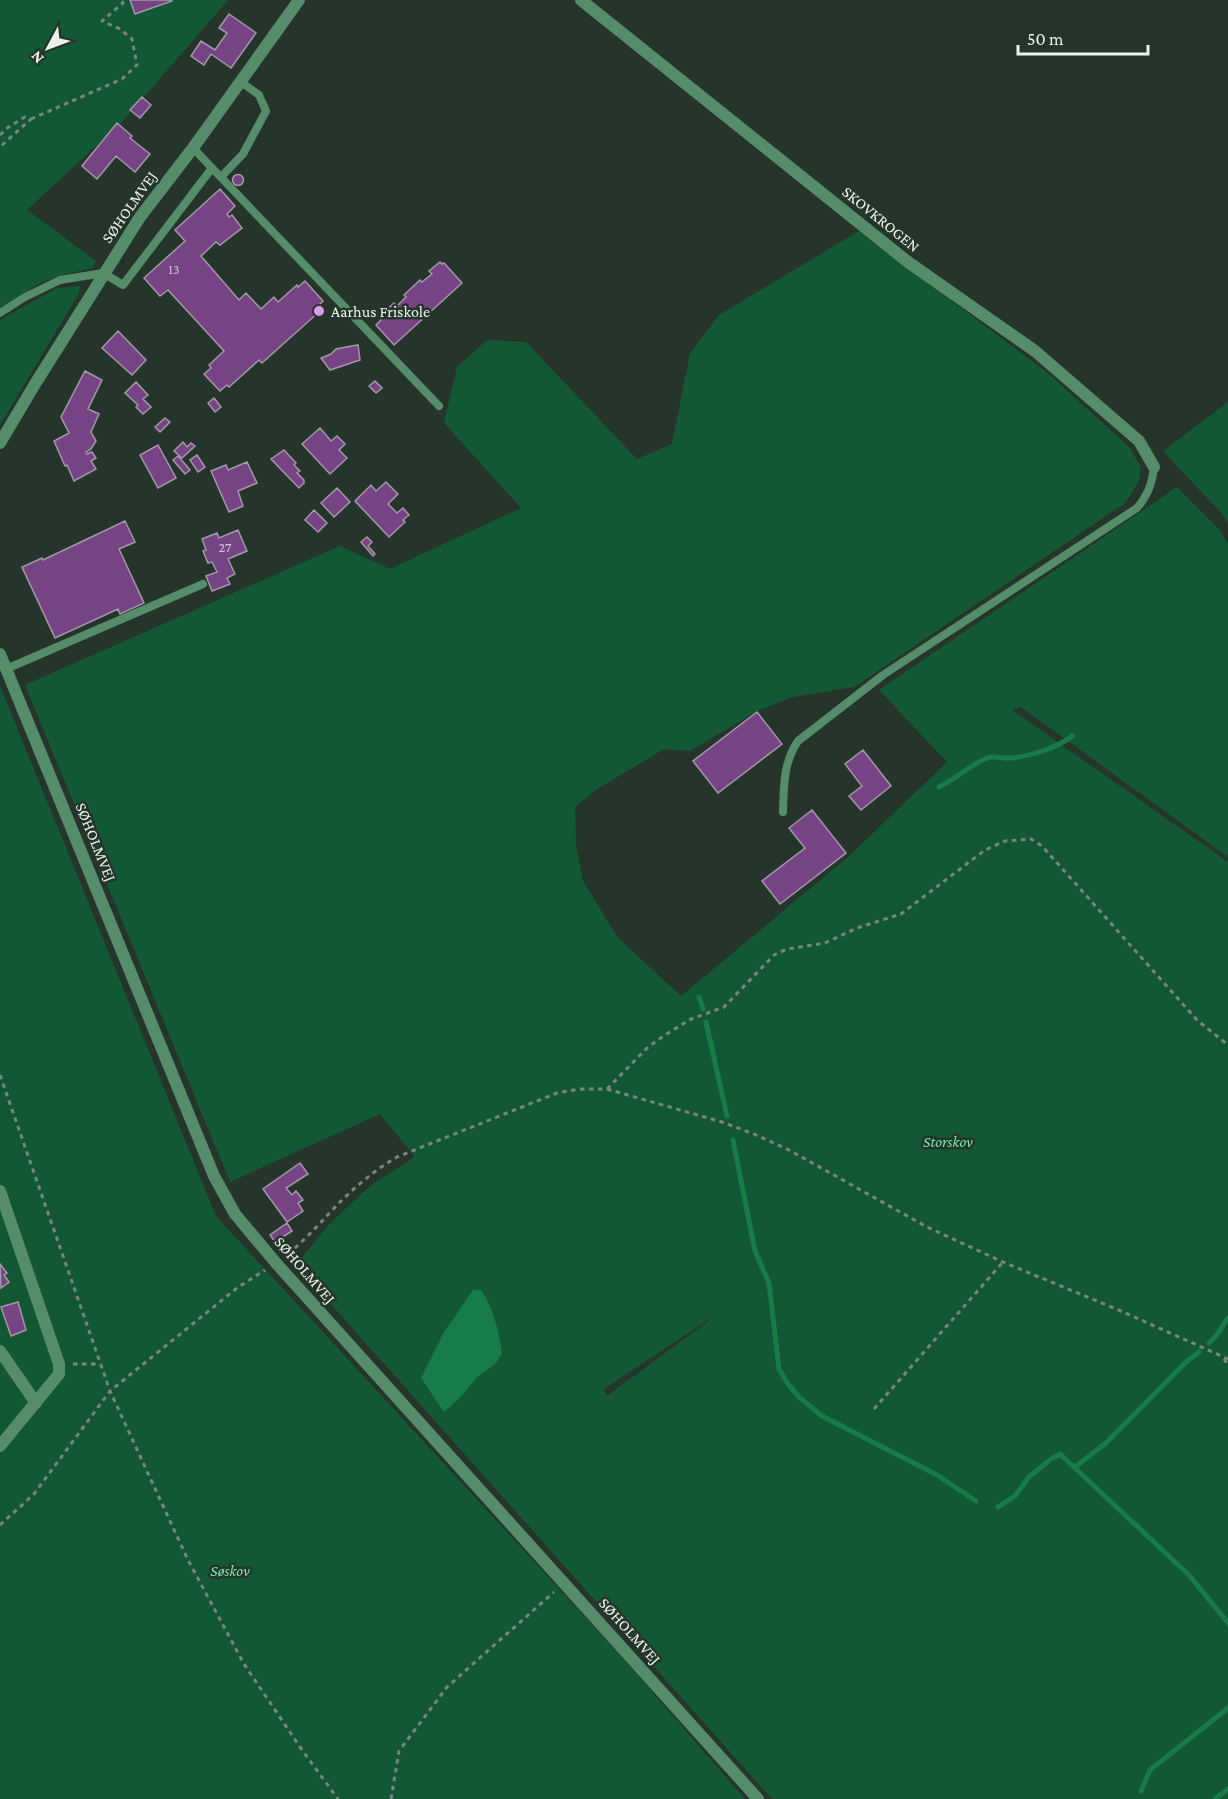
<svg xmlns="http://www.w3.org/2000/svg" width="1228" height="1799" font-family="'Crimson Pro',serif">
  <style>
    .green { fill: #135835; fill-rule: evenodd }
    .water { fill: #187b4a }
    .lines { fill: none; stroke-linecap: round; stroke-linejoin: round }
    .stream { stroke: #187b4a; stroke-width: 5 }
    .building { fill: #764385; stroke: #a498a8; stroke-width: 1.5 }
    .path { stroke: #79867d; stroke-width: 3; stroke-dasharray: 4.5 4.5; stroke-linecap: butt }
    .service { stroke: #558d6a; stroke-width: 8 }
    .minor { stroke: #558d6a; stroke-width: 12 }
    .tertiary { stroke: #558d6a; stroke-width: 12 }
    .poi-dot { fill: #de98f2; stroke: #26352b; stroke-width: 2 }
    .labels { text-anchor: middle; dominant-baseline: central; stroke-width: 5; stroke-linejoin: round; paint-order: stroke }
    .number-label { font-size: 14px; fill: #ccc6d2 }
    .street-label { font-size: 16px; fill: #e9f2ec; stroke: #26352b }
    .poi-label { font-size: 16px; fill: #e9f2ec; stroke: #26352b; text-anchor: start }
    .park-label { font-size: 16px; font-style: italic; fill: #74eba6; stroke: #26352b }
  </style>
  <rect width="100%" height="100%" fill="#26352b"/>
  <path class="green" d="M0,0H228L124,120L27,210L96,261L93,268L66,274L40,283L0,308Z
    M859,231L1049,374L1130,448L1141,468L1138,483L1125,503L854,687L793,697L757,711L690,751L664,749L594,791L575,807L576,844L583,881L618,938L681,996L847,858L947,762L879,690L1177,487L1219,529L1228,544V857L1021,707L1012,710L1228,862V1799H772L296,1265L329,1224L371,1185L415,1157L380,1114L230,1182L25,685L340,546L390,569L521,508L444,423L457,367L487,340L526,342L637,459L672,444L690,353L719,315ZM711,1318V1319L607,1396L604,1389Z
    M80,286L79,293L0,425V320L57,288Z
    M1228,402V523L1223,515L1163,451Z
    M0,686L216,1216L622,1657L745,1799H0Z"/>
  <path class="water" d="M473,1290H481C494,1309 499,1332 502,1354L495,1364L475,1379L463,1395L444,1412L421,1378L444,1332Z"/>
  <g class="lines">
    <path class="stream" d="M939,787C956,779 970,765 987,758C994,755 1003,759 1010,758C1028,757 1059,747 1072,736
      M699,997L703,1009
      M706,1022L727,1116
      M733,1140L755,1251L769,1283L779,1369L788,1384L800,1398L822,1416L937,1475L976,1501
      M1209,1343L1216,1336L1228,1318
      M1075,1467L1106,1443L1186,1362L1199,1352
      M998,1507L1015,1496L1029,1477L1051,1459L1060,1454L1189,1575L1228,1623
      M1141,1791L1150,1770L1228,1708
      M1215,1799L1228,1789"/>
  </g>
  <path class="building" d="M130,0H172V1L135,14Z
    M229,14L256,33L231,68L211,54L204,65L191,56L201,41L215,50L227,33L219,28Z
    M142,97L151,105L140,118L130,110Z
    M117,123L132,136L130,138L150,154L135,172L116,156L97,179L82,166Z
    M232.5 180a5.5 5.5 0 1 1 11 0a5.5 5.5 0 1 1-11 0Z
    M220,189L235,206L227,214L229,217L232,215L242,228L220,245L216,242L201,256L239,300L246,293L261,309L274,297L278,302L297,285L298,287L305,281L323,301L317,307L320,311L262,363L259,360L229,387L227,385L220,391L204,374L211,368L209,365L224,351L168,290L160,296L144,278L185,241L175,230Z
    M440,262L442,264L444,263L462,283L394,345L376,325L381,320L379,317L394,303L397,306L406,297L404,295L420,280L422,282L432,274L429,271Z
    M118,331L146,360L132,375L102,348Z
    M358,345L360,360L330,370L321,358L331,354L336,349Z
    M85,371L102,380L88,409L99,414L91,432L96,441L91,449L86,452L87,454L92,452L96,458L91,461L96,469L74,481L67,465L65,466L54,441L69,433L61,417Z
    M375,381L382,388L376,393L369,386Z
    M136,382L148,395L143,399L151,407L143,414L136,407L138,405L125,393Z
    M214,398L221,407L215,412L208,403Z
    M165,418L170,422L160,432L155,427Z
    M320,428L331,441L337,436L345,444L339,450L347,458L330,474L302,444Z
    M183,442L187,447L191,443L195,446L182,458L174,451Z
    M158,445L176,478L158,488L140,455Z
    M284,450L296,463L294,465L300,471L297,473L304,480V483L299,488L271,459Z
    M197,455L205,467L198,472L190,460Z
    M178,456L190,470L185,474L173,460Z
    M247,462L257,483L238,491L243,506L229,512L211,471L226,465L228,470Z
    M386,482L398,494L388,504L397,513L403,508L409,515L403,520L405,522L389,537L355,501L371,485L376,491Z
    M337,488L350,502L334,517L321,503Z
    M314,510L327,523L318,532L305,520Z
    M125,521L135,542L119,549L144,603L120,614L118,609L55,638L22,567L42,558L43,560Z
    M238,530L247,551L228,559L235,574L227,578L230,584L212,591L206,576L217,572L212,562L208,563L203,551L206,550L202,539L217,533L219,538Z
    M367,537L372,542L368,546L375,554L373,556L361,542Z
    M757,712L782,744L718,793L693,761Z
    M863,750L891,786L861,810L849,796L862,786L845,764Z
    M812,810L846,853L780,904L762,881L805,848L789,828Z
    M300,1163L308,1174L286,1188L292,1195L296,1191L303,1200L298,1203L303,1211L287,1222L263,1189Z
    M287,1223L292,1231L275,1242L270,1235Z
    M0,1264L7,1273L4,1275L9,1282L1,1288Z
    M18,1302L26,1330L11,1336L1,1307Z"/>
  <g class="lines">
    <path class="path" d="M31,119L122,79L137,65L132,39L120,29L102,21L123,3L122,0
      M0,135L7,128L25,117L31,119L0,147
      M0,1075L110,1391L188,1560L244,1664L302,1750L338,1799
      M607,1089L648,1047L665,1035L691,1019L724,1007L774,955L787,949L825,943L857,928L901,914L985,850L1005,841L1031,839L1042,846L1197,1020L1228,1045
      M288,1254C306,1239 322,1221 338,1204C356,1186 375,1170 397,1157L557,1093L580,1089H607L722,1122L754,1134L789,1150L927,1227L1003,1262L1121,1311L1228,1359
      M1224,1359L1228,1365
      M73,1364H99
      M874,1409L1003,1262
      M0,1525L34,1494L110,1391L237,1288L265,1270
      M391,1799L399,1751L447,1687L554,1592"/>
    <path class="service" d="M193,148L439,406
      M221,177L243,154L266,111L259,95L241,82
      M0,313L25,297L60,280L103,273L123,285L212,168
      M6,669L203,584
      M783,812C784,786 783,763 798,741L883,675L1137,508C1148,495 1152,484 1154,467"/>
    <path class="minor" d="M581,0L908,262L1035,351L1139,441L1154,467
      M0,1191L59,1364V1374L0,1446
      M0,1351L36,1403"/>
    <path class="tertiary" d="M0,443L35,384L140,217L193,148L299,0
      M0,654L214,1176L235,1214L276,1263L758,1799"/>
  </g>
  <circle class="poi-dot" cx="319" cy="311" r="6"/>
  <g class="labels">
    <g class="number-label">
      <text x="174" y="269">13</text>
      <text x="225" y="547">27</text>
    </g>
    <g class="street-label">
      <text transform="translate(129 207) rotate(-55)">SØHOLMVEJ</text>
      <text transform="translate(881 219) rotate(39)">SKOVKROGEN</text>
      <text transform="translate(96 842) rotate(68)">SØHOLMVEJ</text>
      <text transform="translate(305 1270) rotate(49)">SØHOLMVEJ</text>
      <text transform="translate(630 1631) rotate(48)">SØHOLMVEJ</text>
    </g>
    <g class="poi-label">
      <text x="331" y="311">Aarhus Friskole</text>
    </g>
    <g class="park-label">
      <text x="948" y="1141">Storskov</text>
      <text x="230" y="1570">Søskov</text>
    </g>
  </g>
  <g transform="translate(48 48) rotate(229)" stroke="#26352b" stroke-width="4.5" paint-order="stroke">
  <path d="M0-4.5L10 22L0 15L-10 22Z" fill="#e9f2ec"/>
  <text y="-9" font-size="16" font-weight="bold" text-anchor="middle" fill="#e9f2ec">N</text>
  </g>
  <path d="M1018 45v9h130v-9" fill="none" stroke="#e9f2ec" stroke-width="3"/>
  <text x="1027" y="45" font-size="18" fill="#e9f2ec" stroke="#26352b" stroke-width="4.5" paint-order="stroke">50 m</text>
</svg>
